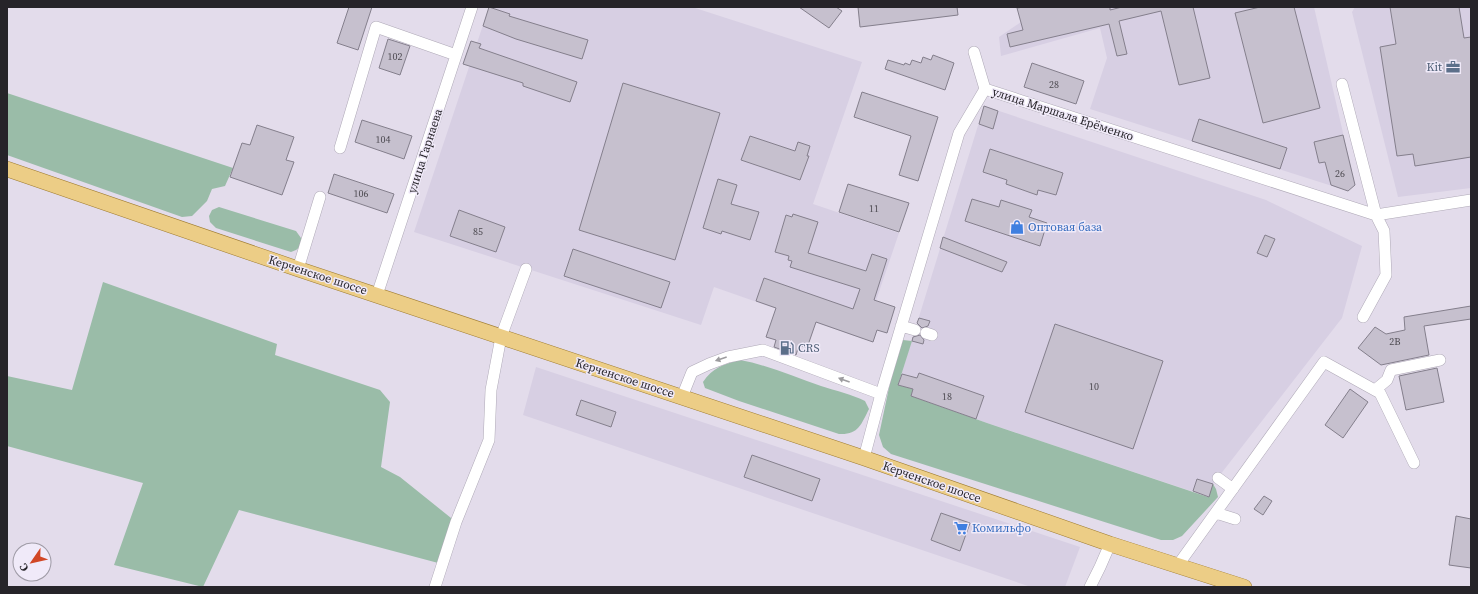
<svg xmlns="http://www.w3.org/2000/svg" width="1478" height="594" font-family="'Source Serif 4',serif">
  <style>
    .built { fill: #d7cfe3 }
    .green { fill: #9abca8 }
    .building { fill: #c6c0ce; stroke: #847f8c }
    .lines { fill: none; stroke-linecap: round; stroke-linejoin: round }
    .minor-casing { stroke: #afa9b7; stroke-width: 12 }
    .major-casing { stroke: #9f7c31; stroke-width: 16 }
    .minor { stroke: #fff; stroke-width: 11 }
    .major { stroke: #eccd86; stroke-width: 15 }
    .oneway { fill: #9d9c9f }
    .labels { text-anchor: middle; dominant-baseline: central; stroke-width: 3; stroke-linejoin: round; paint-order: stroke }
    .number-label { font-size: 10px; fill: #4e4b52 }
    .service-label { font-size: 12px; fill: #4e5e75; stroke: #f0eaf9; text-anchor: end }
    .street-label { font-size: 12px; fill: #262429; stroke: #f0eaf9 }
    .shop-label { font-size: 12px; fill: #366cbe; stroke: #f0eaf9; text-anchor: start }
  </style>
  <rect width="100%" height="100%" fill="#e3dceb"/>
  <path class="built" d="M489,7H692L862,62L813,204L899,233L863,339L714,287L701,325L414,232Z
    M1019,7H1314L1355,185L1348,191L1090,109L1107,58L1100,28L1001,56L999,37L1021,22Z
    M1355,7H1471V188L1398,197L1352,12Z
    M984,106L1266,200L1362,246L1342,318L1213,484L1209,497L987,423L911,396L898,385Z
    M536,367L1080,547L1065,587H1031L523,415Z"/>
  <path class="green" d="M7,93L233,168L225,186L212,189L207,201L192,216L182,217L7,155Z
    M219,207L296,231L301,238V246L296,250L291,252L216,228L210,222L209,216L212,210Z
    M103,282L277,344L275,355L380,390L390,402L381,467L400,477L456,522L442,564L239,510L203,587L114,565L143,483L7,446V376L72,390Z
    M903,340L912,341L898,385L913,389L911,396L987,423L1208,497L1213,484L1216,489L1218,497L1182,536L1173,540H1161L891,454L883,447L879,435L890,383Z
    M740,360C768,365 794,377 821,386C836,391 851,394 865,401L869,409C861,425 858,435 839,434L739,401L705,388L703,382C712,368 724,364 740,360Z"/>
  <path class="building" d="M349,7H372L358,50L337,43Z
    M489,7L510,14L509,16L588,40L582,59L516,39L483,26Z
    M799,7H836L842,11L829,28Z
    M858,7H957L958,15L860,27Z
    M1024,7H1110V10L1122,7H1193L1210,78L1179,85L1161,11L1119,21L1127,54L1117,56L1109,24L1010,47L1007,34L1023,30L1017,8Z
    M1260,7H1294L1320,108L1263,123L1235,13Z
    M1390,7H1459L1464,38L1471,37V157L1415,166L1413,154L1397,156L1380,47L1396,44Z
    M388,39L410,46L400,75L379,68Z
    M471,41L481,44L479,48L577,82L570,102L523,86V83L463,64Z
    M933,55L954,63L945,90L885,69L888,60L904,65L905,63L910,65L912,60L921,63L923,57L931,60Z
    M1032,63L1084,81L1076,104L1024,87Z
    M623,83L720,113L675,260L579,230Z
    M862,92L938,117L918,181L899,175L911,136L854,117Z
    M984,106L998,111L993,129L979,124Z
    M1199,119L1287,148L1280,169L1192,141Z
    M362,120L412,136L404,159L355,142Z
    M257,125L294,137L286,160L294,162L282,195L230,177L242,143L250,145Z
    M1343,135L1355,185L1348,191L1331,185L1325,162L1319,163L1314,142Z
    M750,136L795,151L798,142L810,146L807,156H809L800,180L741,160Z
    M990,149L1063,173L1056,195L1038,190L1037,195L1006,184L1007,180L983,172Z
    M334,174L394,194L387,213L328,193Z
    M718,179L737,185L731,204L759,212L750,240L722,231L721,234L703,228Z
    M848,184L909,203L899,232L839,212Z
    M972,199L999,207L1001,200L1032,210L1029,217L1047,223L1040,246L965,221Z
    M459,210L505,227L496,252L450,236Z
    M793,214L818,222L808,253L866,271L872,254L887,259L874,300L895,307L887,333L877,330L873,342L816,322L807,348L799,345L796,355L774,347L776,340L766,337L776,308L756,301L764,278L853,309L860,289L790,267L792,261L788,260L789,256L775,252L786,215L792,217Z
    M1265,235L1275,239L1267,257L1257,253Z
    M943,237L1007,262L1002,272L940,248Z
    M573,249L670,282L661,308L564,276Z
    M1471,306V319L1424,326L1429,355L1381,365L1358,348L1375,327L1386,334L1405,330L1404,317Z
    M919,318L930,321L928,326L922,328L917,323Z
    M1055,324L1163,361L1133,449L1025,412Z
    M920,335L924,340L923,344L912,341L913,337Z
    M1437,368L1444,402L1406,410L1399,376Z
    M919,373L984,396L976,419L911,396L913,389L898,385L902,374L917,378Z
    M1350,389L1368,402L1343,438L1325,425Z
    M581,400L616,412L611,427L576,415Z
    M752,455L820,479L812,501L744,477Z
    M1197,479L1213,484L1209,497L1193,491Z
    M1264,496L1272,501L1263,515L1254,509Z
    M941,513L970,523L960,551L931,540Z
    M1456,516L1471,519V568L1449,565Z"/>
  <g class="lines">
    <defs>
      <path id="minor" d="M974,52L985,89
        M1342,84L1376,215L1384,231L1386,275L1363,317
        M985,89L1376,215L1471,200
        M340,148L376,27L456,55
        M298,269L320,197
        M377,295L472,7
        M901,326L915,330
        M926,333L932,335
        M1375,390L1387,380L1391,370L1440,360
        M682,397L692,372L709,364L728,357L763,350L881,394
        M864,458L881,394L959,133L985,89
        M1218,478L1233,489
        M1216,513L1235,519
        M1178,565L1324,362L1380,393L1414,463
        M435,587L456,522L489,440L491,390L501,337L526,269
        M1090,587L1100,567L1110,544"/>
      <path id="major" d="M7,169L298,269L864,458L1110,544L1244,587"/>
    </defs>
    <use href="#minor" class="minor-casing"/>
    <use href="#major" class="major-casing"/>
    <use href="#minor" class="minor"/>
    <use href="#major" class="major"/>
  </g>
  <defs><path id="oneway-solid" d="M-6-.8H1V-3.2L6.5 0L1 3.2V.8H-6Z"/></defs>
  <g class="oneway">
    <use href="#oneway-solid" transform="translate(721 359) rotate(161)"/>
    <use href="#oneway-solid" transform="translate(844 380) rotate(-160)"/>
  </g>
  <defs>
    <symbol id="office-bare" viewBox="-9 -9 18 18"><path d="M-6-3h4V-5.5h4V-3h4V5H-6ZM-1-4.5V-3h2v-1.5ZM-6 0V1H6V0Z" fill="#5c6f8a" stroke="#f0eaf9" stroke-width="2.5" paint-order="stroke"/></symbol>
    <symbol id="shop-bare" viewBox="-9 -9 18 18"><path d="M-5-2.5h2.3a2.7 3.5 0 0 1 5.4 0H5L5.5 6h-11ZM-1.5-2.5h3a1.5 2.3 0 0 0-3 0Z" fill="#3f7fe0" stroke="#f0eaf9" stroke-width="2.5" paint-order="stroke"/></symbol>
    <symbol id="fuel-bare" viewBox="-9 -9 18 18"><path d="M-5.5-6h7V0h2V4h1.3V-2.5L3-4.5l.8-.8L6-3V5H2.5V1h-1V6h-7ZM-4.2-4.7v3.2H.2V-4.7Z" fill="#5c6f8a" stroke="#f0eaf9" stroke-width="2.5" paint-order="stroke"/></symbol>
    <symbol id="supermarket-bare" viewBox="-9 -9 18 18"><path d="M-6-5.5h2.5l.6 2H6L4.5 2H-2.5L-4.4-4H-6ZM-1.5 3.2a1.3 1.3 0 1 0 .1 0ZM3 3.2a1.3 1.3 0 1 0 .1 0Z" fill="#3f7fe0" stroke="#f0eaf9" stroke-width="2.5" paint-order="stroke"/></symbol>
  </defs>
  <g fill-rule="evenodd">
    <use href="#office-bare" x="1443" y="57" width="20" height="20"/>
    <use href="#shop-bare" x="1007" y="217" width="20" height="20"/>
    <use href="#fuel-bare" x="777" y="338" width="20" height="20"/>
    <use href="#supermarket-bare" x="951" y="518" width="20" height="20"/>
  </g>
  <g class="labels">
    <g class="number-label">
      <text x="395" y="56">102</text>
      <text x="1054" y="84">28</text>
      <text x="383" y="139">104</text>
      <text x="1340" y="173">26</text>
      <text x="361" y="193">106</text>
      <text x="874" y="208">11</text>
      <text x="478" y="231">85</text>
      <text x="1395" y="341">2В</text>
      <text x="1094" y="386">10</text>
      <text x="947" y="396">18</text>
    </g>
    <g class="service-label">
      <text x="1442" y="67">Kit</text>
      <text x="798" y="348" text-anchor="start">CRS</text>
    </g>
    <g class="street-label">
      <text transform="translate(1063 114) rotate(18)">улица Маршала Ерёменко</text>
      <text transform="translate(425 151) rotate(-72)">улица Гарнаева</text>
      <text transform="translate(318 275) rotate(18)">Керченское шоссе</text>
      <text transform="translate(625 378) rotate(18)">Керченское шоссе</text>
      <text transform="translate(932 482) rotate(19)">Керченское шоссе</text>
    </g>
    <g class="shop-label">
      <text x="1028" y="227">Оптовая база</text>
      <text x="972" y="528">Комильфо</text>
    </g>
  </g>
  <rect width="1478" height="594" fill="none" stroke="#262429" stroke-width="16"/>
  <g transform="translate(32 562) rotate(236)"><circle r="19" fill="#f0eaf9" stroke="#9f9ba6"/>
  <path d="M0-3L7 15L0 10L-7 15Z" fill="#d14726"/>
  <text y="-6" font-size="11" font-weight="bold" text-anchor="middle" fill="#262429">С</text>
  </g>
</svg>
